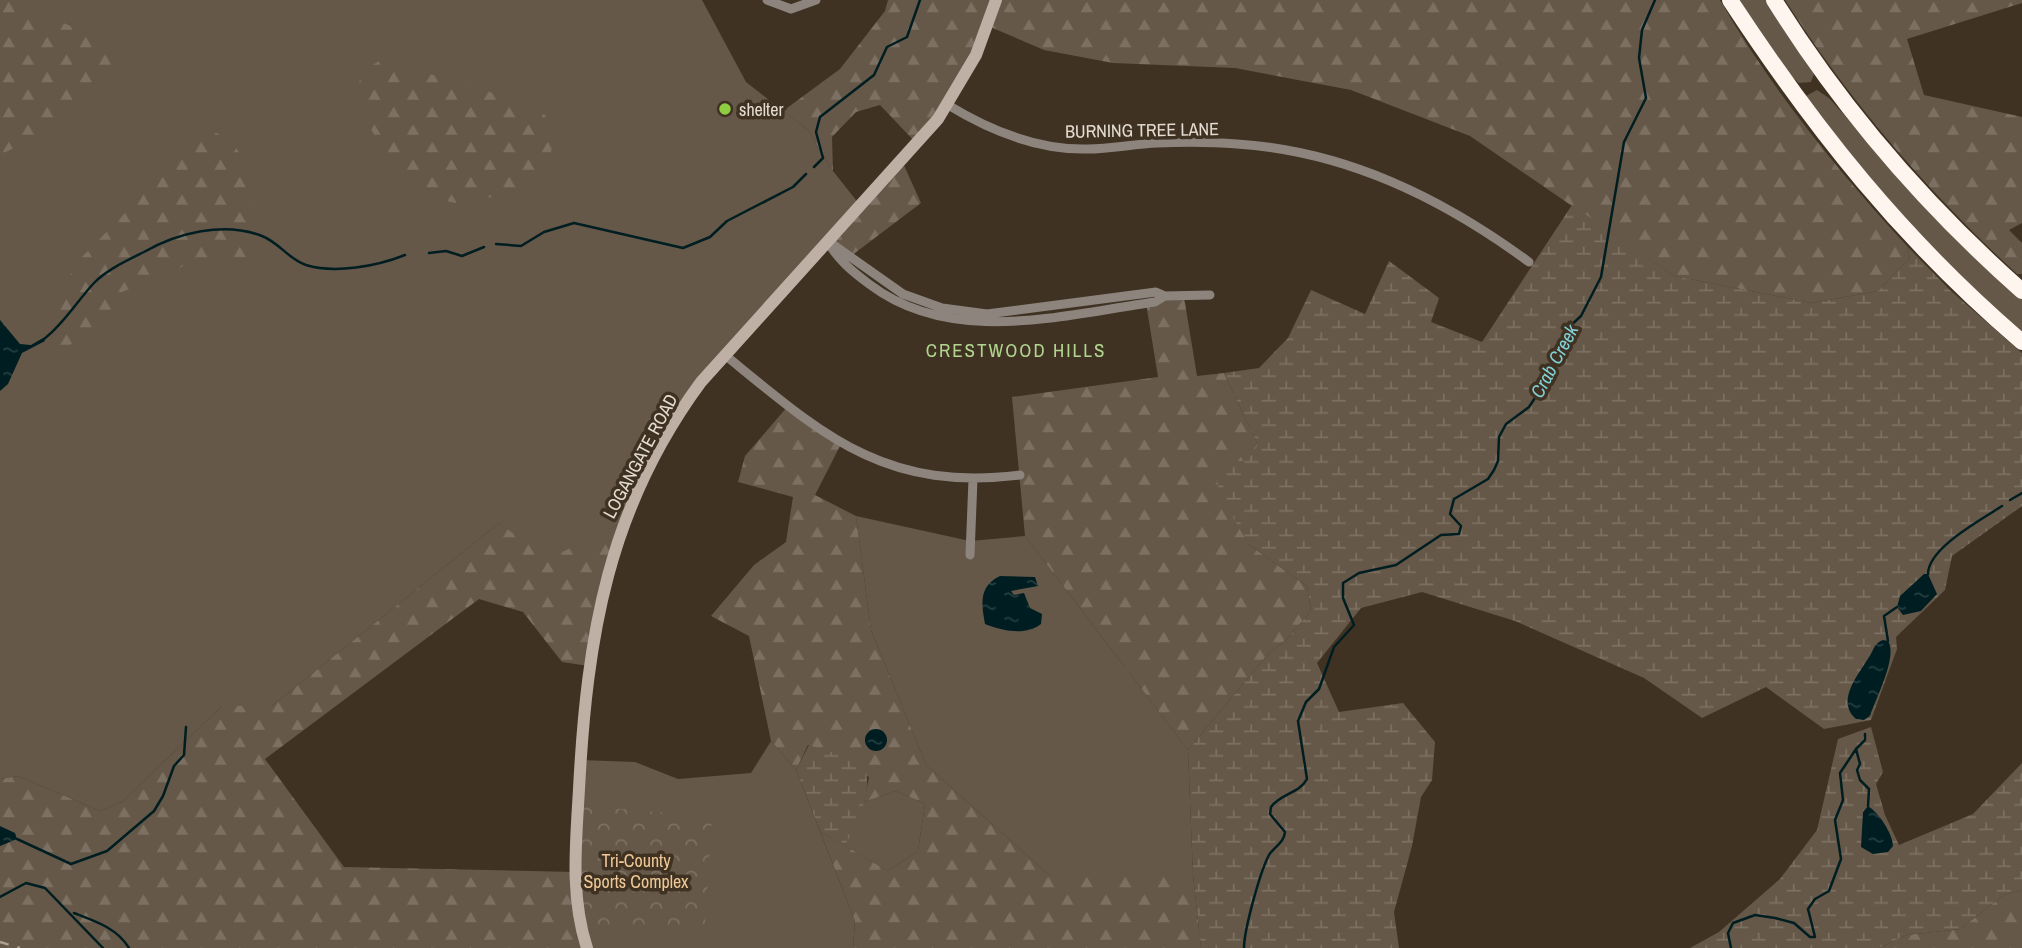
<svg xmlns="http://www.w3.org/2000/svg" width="2022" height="948" font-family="'Archivo Narrow',sans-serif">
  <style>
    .green { fill: #655848 }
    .forest { fill: url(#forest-firs) }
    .wetland { fill: url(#wetland-marsh) }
    .park { fill: url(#park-crowns) }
    .water { fill: url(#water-ripples) }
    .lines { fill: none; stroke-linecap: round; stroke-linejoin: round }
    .stream { stroke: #001e21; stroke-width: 2.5 }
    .street { stroke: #8d847e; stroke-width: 9 }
    .secondary { stroke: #bfb0a6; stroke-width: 12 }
    .highway { stroke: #fef5ee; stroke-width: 16 }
    .rail { stroke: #aba195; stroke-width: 2.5; stroke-dasharray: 9 9; stroke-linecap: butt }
    .poi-dot { fill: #8fcd41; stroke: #3f3222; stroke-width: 2.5 }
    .labels { text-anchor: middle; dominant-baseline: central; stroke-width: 7; stroke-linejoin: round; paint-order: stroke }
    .poi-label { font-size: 18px; fill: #e5ddd3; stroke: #3f3222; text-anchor: start }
    .street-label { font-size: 18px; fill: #e5ddd3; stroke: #3f3222 }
    .park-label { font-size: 18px; fill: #efc897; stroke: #3f3222 }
    .neighbourhood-label { font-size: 19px; letter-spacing: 2px; fill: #b1d58f; stroke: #3f3222 }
    .water-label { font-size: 19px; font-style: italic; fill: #82d0d7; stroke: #3f3222 }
  </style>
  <defs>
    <pattern id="forest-firs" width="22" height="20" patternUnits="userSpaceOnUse" patternTransform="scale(1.75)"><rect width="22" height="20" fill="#655848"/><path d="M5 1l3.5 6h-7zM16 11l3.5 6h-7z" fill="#7b7062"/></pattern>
    <pattern id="wetland-marsh" width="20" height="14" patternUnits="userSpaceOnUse" patternTransform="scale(1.75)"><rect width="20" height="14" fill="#655848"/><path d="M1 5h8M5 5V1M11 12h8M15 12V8" fill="none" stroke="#7b7062"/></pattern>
    <pattern id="park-crowns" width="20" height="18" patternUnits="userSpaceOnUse" patternTransform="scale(1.75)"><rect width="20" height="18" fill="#655848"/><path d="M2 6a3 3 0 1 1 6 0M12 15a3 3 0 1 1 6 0" fill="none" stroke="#7b7062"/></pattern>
    <pattern id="water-ripples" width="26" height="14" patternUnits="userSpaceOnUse" patternTransform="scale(1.75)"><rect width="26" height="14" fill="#001e21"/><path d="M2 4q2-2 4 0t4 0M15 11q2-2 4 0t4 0" fill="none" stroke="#253e40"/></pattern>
  </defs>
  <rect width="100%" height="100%" fill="#3f3222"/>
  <path class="green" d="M0,0H702L746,82L808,130L833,171L860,205L701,382L623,522L548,560L499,523L272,706H222L122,802L100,811L18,776L0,779Z
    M1737,0H1766L1814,74L1811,82L1799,83L1791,76Z
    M1817,90L1829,98L1932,213L2022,299V334L1893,211L1804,97Z
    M856,516L970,541L1025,536L1188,750L1193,875H1049L926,765L871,630Z
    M771,741L796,770L855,921L853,948H587L578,805L580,760L635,762L678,779L751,773Z
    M896,791L925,804L918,851L888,871L845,846L864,802Z"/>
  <path class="forest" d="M0,0H10L75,28L116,52L120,60L108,75L24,143L0,155Z
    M888,0H1720C1771,89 1838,171 1907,246L1910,258L1878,291L1812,303L1674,276L1470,136L1351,90L1235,68L1113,63L1044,50L988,26L917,144L880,105L856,112L832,137L833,171L808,130L783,111L840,69L885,11Z
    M1785,0H2022V3L1907,39L1924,95L2022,117V223L2009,230L2022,243V274H2017C1928,192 1850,102 1785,0Z
    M383,59L428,74L458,79L544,114L554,129L549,169L511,194L455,203L422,195L382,148L359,109L356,89L365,69Z
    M207,129C214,132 225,136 231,142C259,171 255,221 251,257L194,258L162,281L147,282L122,292L112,308L88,331L59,354L54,318L60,293L80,259L125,213L189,136Z
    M902,161L921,203L851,256L828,241Z
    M1184,297L1197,376L1224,373L1258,445L1249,460L1248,544L1307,586L1311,611L1288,638L1268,654L1188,750L1025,536L1012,397L1158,377L1146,303Z
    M788,406L841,444L815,495L856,516L871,630L926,765L1049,875H1193L1201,948H853L855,921L820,831L888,871L918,851L925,804L896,791L864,802L869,777L808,745L796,770L771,741L749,636L711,616L754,565L786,542L793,497L738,482L745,456Z
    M623,522L589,666L562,662L523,612L479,599L265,759L344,867L575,872L587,948H0V779L18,776L100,811L122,802L222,706H272L499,523L548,559Z
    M2022,890V948H1879L1907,935L1960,929L2004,895Z"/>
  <path class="wetland" d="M1572,205L1674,276L1812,303L1878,291L1910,258L1907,246L1951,291L2022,353V506L1952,556L1945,590L1896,637L1897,649L1871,720L1824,729L1766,687L1702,718L1644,678L1515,621L1422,592L1361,608L1317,663L1339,712L1403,703L1435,742L1432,780L1421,797L1412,846L1394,912L1399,948H1201L1193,875L1188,750L1268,654L1288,638L1311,611L1307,586L1248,544L1220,494L1213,465L1248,460L1258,445L1224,373L1259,368L1288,338L1311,290L1365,314L1389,261L1439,298L1431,322L1482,342Z
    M1871,727L1883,772L1876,784L1885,815L1899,845L1973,814L2022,763V890L2004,895L1960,929L1907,935L1879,948H1690L1719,932L1780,879L1817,830L1838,739Z
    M809,745L863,762C875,792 858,819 845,846L820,831L796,770Z"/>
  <path class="park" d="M578,805L712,817L705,924L583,934Z"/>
  <path class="water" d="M0,320L20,344L31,345L43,338L45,341L22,353L8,384L0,391Z
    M1924,574H1928L1937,594L1921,611L1903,615L1897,607L1900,596Z
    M1000,576L1035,577L1038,586L1011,591L1014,595L1024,593L1030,608L1042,614L1041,624C1027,636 1002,631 985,624C981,603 979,586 1000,576Z
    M1883,640L1888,641C1898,656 1876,698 1870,716L1864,720L1856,719C1835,701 1859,674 1869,657C1874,650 1874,643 1883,640Z
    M865 740a11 11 0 1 1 22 0a11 11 0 1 1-22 0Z
    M1868,806C1879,813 1893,834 1893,846L1888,852L1873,854L1861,847L1863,812Z
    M0,826L15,833L17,839L0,846Z"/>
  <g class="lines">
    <path class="stream" d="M814,167L823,158L816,132L820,117L874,75L887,47L907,37L920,0
      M496,244L521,246L544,232L574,223L683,248L710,237L727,221L793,187L806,174
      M429,253L446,251L462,256L484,247
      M44,339C64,324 77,301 94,283C106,270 128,260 144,252C177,233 224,221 262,236C280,243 288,259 306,265C335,274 377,266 405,255
      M2010,500L2022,493
      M1928,574C1928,548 1981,520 2002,506
      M1888,641L1884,616L1897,607
      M1865,734V740L1856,749L1860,764L1857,770L1860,780L1869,789L1868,806
      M17,839L71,864L107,851L154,811L163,796L174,766L184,755L186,727
      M0,897L26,883L45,888L103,948
      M74,913C95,921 117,928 129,948
      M1244,948C1244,930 1260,872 1269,855C1274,847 1284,843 1285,832L1270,814L1271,807C1281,793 1299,794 1307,779L1298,721L1306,702L1319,689L1334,647L1354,625L1343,598V583L1359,573L1396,565L1441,535L1459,534L1461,526L1450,514L1454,499L1488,479L1494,470L1498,461L1499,437L1506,424L1529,407L1550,375L1568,328L1581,316L1601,277L1624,142L1646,98L1639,58L1642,30L1655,0
      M1731,948L1728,933L1733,923L1755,915L1775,918L1794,923L1810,937H1815L1808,909L1815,899L1829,891L1841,859L1835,820L1843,800L1840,773L1856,749"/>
    <path class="street" d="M767,0L791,9L816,0
      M948,105C989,130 1034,149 1083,149C1107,150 1132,144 1157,143C1183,142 1211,142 1237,144C1346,151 1442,198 1529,262
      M828,241L903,294L942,308L987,314L1156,292L1165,296L1210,295
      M828,242C838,260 853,272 869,284C952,347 1061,315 1155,302L1165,296
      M725,355C823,435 884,492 1020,475
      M970,555L973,479"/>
    <path class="secondary" d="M587,948C570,896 576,843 579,789C587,636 608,508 701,382L938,119L976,55L996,0"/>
    <path class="highway" d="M1730,0C1816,131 1902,239 2022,342
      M1774,0C1842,109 1926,206 2022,291"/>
    <path class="rail" d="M0,942L20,948"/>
  </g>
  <circle class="poi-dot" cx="725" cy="109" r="7"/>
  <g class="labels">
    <g class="poi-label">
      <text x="739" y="109">shelter</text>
    </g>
    <g class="street-label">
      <text transform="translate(1142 130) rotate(-1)">BURNING TREE LANE</text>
      <text transform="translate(640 456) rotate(-62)">LOGANGATE ROAD</text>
    </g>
    <g class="park-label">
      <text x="636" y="860">Tri-County<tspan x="636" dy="21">Sports Complex</tspan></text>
    </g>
    <g class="neighbourhood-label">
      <text x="1016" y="350">CRESTWOOD HILLS</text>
    </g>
    <g class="water-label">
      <text transform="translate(1554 361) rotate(-62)">Crab Creek</text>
    </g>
  </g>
</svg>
